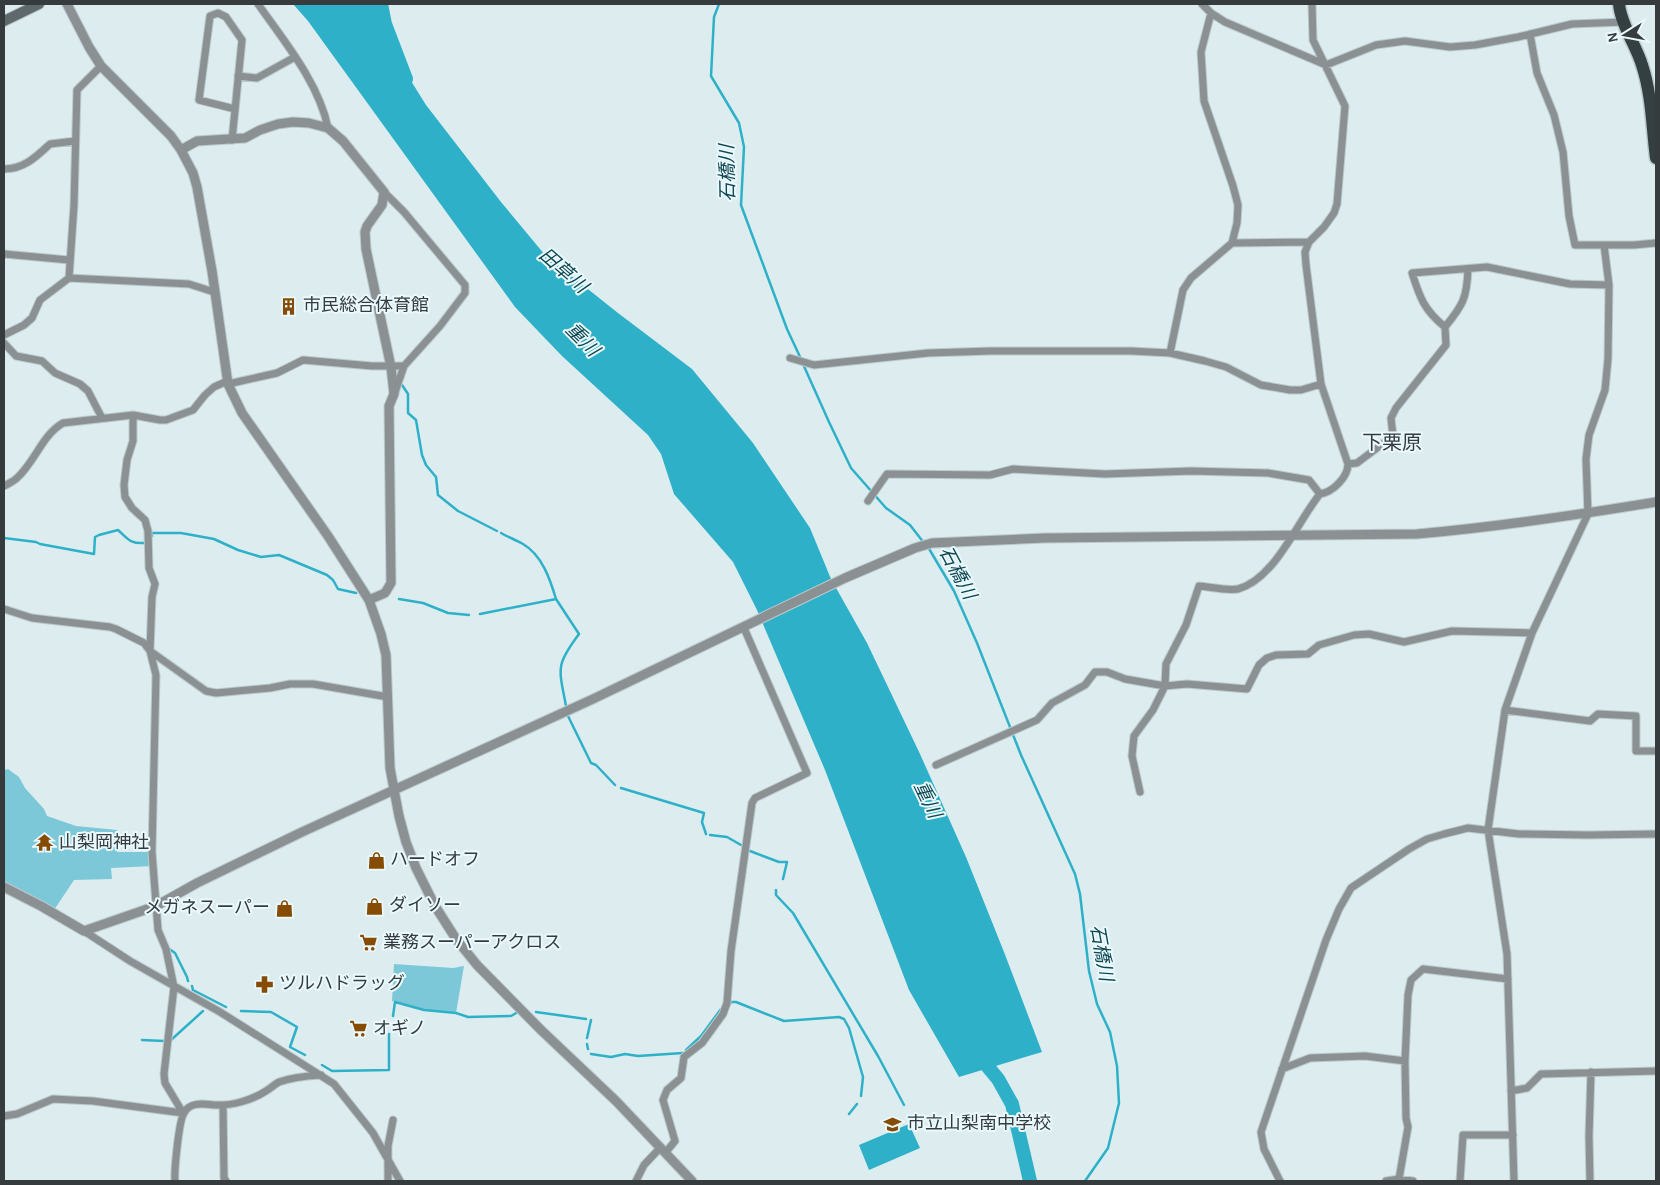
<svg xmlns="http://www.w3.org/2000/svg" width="1660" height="1185" font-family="'Alegreya Sans','Noto Sans JP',sans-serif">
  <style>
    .green { fill: #7cc8d8 }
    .water { fill: #2eb1c8 }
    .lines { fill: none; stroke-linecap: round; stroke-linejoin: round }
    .stream { stroke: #2eb1c8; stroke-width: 2.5 }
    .river { stroke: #2eb1c8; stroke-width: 14 }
    .minor-casing { stroke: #bbc9cc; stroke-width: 9 }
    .tertiary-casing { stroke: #bbc9cc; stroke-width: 11 }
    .secondary-casing { stroke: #bbc9cc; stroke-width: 12 }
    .trunk-casing { stroke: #bbc9cc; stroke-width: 15 }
    .minor { stroke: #8b9193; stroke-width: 7 }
    .tertiary { stroke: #8b9193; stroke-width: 9 }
    .secondary { stroke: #5f686a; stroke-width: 10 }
    .trunk { stroke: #343f42; stroke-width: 12 }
    .labels { text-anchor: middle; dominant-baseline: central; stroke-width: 4; stroke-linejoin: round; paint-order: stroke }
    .poi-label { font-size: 18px; fill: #363c3e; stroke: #e9f9fd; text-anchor: start }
    .water-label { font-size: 19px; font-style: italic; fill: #114751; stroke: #e9f9fd }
    .quarter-label { font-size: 20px; fill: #363c3e; stroke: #e9f9fd }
  </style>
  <rect width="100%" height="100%" fill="#dcecef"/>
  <path class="green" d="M8,769L19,777L25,788L44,809L47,816L76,826L117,830V852H152L153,866L111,868L112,879L74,880L52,913L4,887V770Z
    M394,964L453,968L464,966L456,1013L424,1010L392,1001Z"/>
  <path class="water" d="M293,4H386L388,44L426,105L501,202L545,255L618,313L692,369L753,443L810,528L831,579L867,643L920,754L966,857L1004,952L1042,1052L959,1077L909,990L825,770L757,610L733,562L674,494L661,454L648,435L562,356L515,307L308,21Z
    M909,1124L920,1148L869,1170L859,1145Z"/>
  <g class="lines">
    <path class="stream" d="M719,4L714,17L711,76L739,123L744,147L741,205L787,329L801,359
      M803,364L829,422L851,468L886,508L910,525L924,543
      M402,385L408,394V413L416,420L422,455L426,465L436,477L438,495L458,511L497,531
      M501,533C508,537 516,540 523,544C542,555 550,579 556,599
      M152,536L151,533H181L214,539L238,550L261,557L279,555L327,575L333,580L338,589L356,593
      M4,538L36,542L40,544L94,554L95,537L99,535L118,530C128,539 130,544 145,543
      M928,547L954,591L977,643L1021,755L1075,874L1080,894L1089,971L1097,1004L1110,1032L1117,1066L1119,1103L1108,1148L1085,1181
      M399,599L423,603L448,613L469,615
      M480,614L556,599L579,634C555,666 559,668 566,706
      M568,716L591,763L596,765L615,785
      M621,788L704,813L702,822L706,834
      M710,835L727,837L741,845
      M750,851L779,862H787L783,879
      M776,890V895L793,913L878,1056L904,1105
      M168,948L175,953L187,977L188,981
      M192,986L193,990L226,1007
      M729,1006L731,1002H736L784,1021L839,1017L844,1019L849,1028L863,1077L861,1096
      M241,1011L271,1012L297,1027L290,1047L305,1055
      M536,1012L586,1019
      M393,1016L395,1002L424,1010L456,1013L468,1017L511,1016L518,1012
      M587,1038L591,1020
      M142,1040L164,1041
      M171,1040L203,1011
      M587,1044L588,1049
      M686,1050L701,1036L721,1009
      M591,1054L611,1057L625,1054L638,1056L683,1053
      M322,1065L332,1071L389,1070V1034
      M849,1114L857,1104"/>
    <path class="river" d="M381,4L385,24L406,79
      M978,1055L998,1079L1012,1104L1030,1181"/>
    <defs>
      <path id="minor" d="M258,4C284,41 319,83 328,128
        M1202,4L1211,13L1225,22L1326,65L1376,45L1405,41L1450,47L1475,45L1518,37L1572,24L1624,22
        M1530,34L1537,73L1554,115L1563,152L1569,216L1575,245H1634L1656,243
        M238,76L257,78L295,57
        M232,140L242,40L226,17L218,13L210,16L199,100L235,109
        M4,169C24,169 36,157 50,144L75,141
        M384,192L404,212L465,285V293L440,326L404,366L395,392
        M1232,243L1309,242
        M4,254L69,260
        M69,278L189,284L214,292
        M1445,327C1463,305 1467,298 1468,269
        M4,335L24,325L32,318L40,300L69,278L74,205L77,90L101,66
        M4,343L16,356L42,361L55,373L80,384L88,391L102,418
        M1170,353L1183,290L1191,278L1232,243L1237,223L1238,205L1233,186L1204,101L1201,52L1211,13
        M790,358L814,365L928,353L991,351H1131L1170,353L1205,361L1226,367L1261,385L1290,390H1301L1321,384
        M133,415V441L127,460L124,485L125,497L132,508L145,520L148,531L149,568L155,584L152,597L150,651L206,691L216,693L270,688L290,684H313L388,697
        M1348,464L1357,463L1393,436L1391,418L1396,408L1446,345L1445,327C1424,310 1420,298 1412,273L1487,267L1570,284L1609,285
        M4,486C8,484 14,481 17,478C35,462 42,435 63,423L133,415L160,420H166L193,410L205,395L214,387L225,382L228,384L277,373L303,360L372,366H404
        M868,501L887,474L990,475L1013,469L1105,474L1191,471L1268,473L1309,480L1320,494
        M4,609L32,618L110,627L116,629L144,643L150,651L156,675L152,852L158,930L166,949L174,987L164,1074L165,1083L183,1113
        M1505,710L1590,721L1598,714L1636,716V751H1656
        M936,765L1037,720L1052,703L1085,685L1095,672H1107L1125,679L1165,686L1187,684L1247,689L1259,665L1267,658L1276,655L1308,654L1319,645L1354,635L1369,634L1404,642L1452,631L1532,633
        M1140,792L1132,756L1134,736L1153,710L1165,686L1166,664L1186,625L1199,586C1211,587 1227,591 1238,589C1275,579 1297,522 1320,494C1333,492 1348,477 1348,464L1321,384L1306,265L1305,252L1309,242L1324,227L1334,213L1337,204L1345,106L1313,40L1312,4
        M84,931L130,961L220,1012L334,1084L373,1133L400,1181
        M1282,1069L1310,1058L1365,1056L1405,1061
        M1511,1091L1527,1088L1541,1074L1656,1071
        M223,1105L224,1178L226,1181
        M4,1116L17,1114L53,1099L93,1101L183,1113
        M666,1152L675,1141L663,1100L667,1090L681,1078L684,1057L702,1043L723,1014L727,1003L731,951L752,803L755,798L807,773L744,628
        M1399,1179L1408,1127L1406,1118L1405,1061L1408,995L1411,980L1423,969L1508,979
        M175,1181C174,1171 179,1120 184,1113C190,1101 205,1104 215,1105C232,1106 252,1100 266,1091C271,1088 275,1084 279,1082C293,1077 306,1076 321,1075
        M388,1181V1146L393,1120
        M636,1181L644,1165L661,1147
        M1280,1181L1264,1149L1261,1132L1326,940L1339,909L1351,888L1409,849L1427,839L1444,834L1468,828L1519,834L1588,835L1656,834
        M1386,1181L1399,1179L1413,1181
        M1460,1181L1463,1135H1513
        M1514,1181L1507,954L1488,830L1505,710L1532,633L1588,514L1586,459L1589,435L1605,390L1608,359L1609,285L1604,245
        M1590,1181L1589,1136L1591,1072"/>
      <path id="tertiary" d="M67,4L89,47L101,66L171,136L181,150L193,173L197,187L212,271L228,384L242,413L328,536L369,600
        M181,150L197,141L245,138L260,130L278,124L293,122L309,123L328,128L343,141L384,192L382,205L367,226L365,232L366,249L391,367L394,394L389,406L391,583L385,593L369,600L381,634L386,655L390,768L399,816L406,842L416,868L435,906L456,939L477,965L541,1030L616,1101L692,1181
        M4,887L41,906L84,931L156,906L197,883L302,832L593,699L845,578L915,548L932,543L1045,538L1417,534C1497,527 1577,515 1656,502"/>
      <path id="secondary" d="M4,21L39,4"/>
      <path id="trunk" d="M1619,4C1621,25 1636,45 1642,65C1652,95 1652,128 1656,158"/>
    </defs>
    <use href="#minor" class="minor-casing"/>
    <use href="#tertiary" class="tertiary-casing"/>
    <use href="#secondary" class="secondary-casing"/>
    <use href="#trunk" class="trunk-casing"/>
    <use href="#minor" class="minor"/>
    <use href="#tertiary" class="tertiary"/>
    <use href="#secondary" class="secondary"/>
    <use href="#trunk" class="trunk"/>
  </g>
  <defs>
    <symbol id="building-bare" viewBox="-9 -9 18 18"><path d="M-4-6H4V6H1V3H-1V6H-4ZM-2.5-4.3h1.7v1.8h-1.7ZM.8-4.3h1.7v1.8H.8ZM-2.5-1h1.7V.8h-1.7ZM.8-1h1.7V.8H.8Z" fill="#874c03" stroke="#e9f9fd" stroke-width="2.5" paint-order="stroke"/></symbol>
    <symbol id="temple-bare" viewBox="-9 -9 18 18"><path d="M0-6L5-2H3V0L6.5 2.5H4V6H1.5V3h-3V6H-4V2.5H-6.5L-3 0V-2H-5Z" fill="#874c03" stroke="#e9f9fd" stroke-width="2.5" paint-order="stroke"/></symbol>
    <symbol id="shop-bare" viewBox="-9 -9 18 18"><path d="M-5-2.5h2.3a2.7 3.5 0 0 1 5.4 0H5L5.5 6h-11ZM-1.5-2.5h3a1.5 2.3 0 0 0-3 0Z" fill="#874c03" stroke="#e9f9fd" stroke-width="2.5" paint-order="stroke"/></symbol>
    <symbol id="supermarket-bare" viewBox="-9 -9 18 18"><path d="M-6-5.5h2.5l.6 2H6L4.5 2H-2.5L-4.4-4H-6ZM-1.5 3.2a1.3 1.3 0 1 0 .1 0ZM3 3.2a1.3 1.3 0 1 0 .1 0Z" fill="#874c03" stroke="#e9f9fd" stroke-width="2.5" paint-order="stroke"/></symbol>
    <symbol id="pharmacy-bare" viewBox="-9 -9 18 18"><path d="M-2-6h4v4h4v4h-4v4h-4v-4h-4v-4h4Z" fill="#874c03" stroke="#e9f9fd" stroke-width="2.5" paint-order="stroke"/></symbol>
    <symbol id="school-bare" viewBox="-9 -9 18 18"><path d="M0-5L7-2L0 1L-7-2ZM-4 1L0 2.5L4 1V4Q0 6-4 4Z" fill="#874c03" stroke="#e9f9fd" stroke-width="2.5" paint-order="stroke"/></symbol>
  </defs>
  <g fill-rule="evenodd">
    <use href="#building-bare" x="276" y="294" width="25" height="25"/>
    <use href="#temple-bare" x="32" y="830" width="25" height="25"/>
    <use href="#shop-bare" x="364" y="848" width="25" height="25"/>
    <use href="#shop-bare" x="362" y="894" width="25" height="25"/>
    <use href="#shop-bare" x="272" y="896" width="25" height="25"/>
    <use href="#supermarket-bare" x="356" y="930" width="25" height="25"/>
    <use href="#pharmacy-bare" x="252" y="972" width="25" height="25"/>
    <use href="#supermarket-bare" x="346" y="1016" width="25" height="25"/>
    <use href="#school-bare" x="880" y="1112" width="25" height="25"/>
  </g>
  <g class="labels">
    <g class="poi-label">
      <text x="303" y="306">市民総合体育館</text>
      <text x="59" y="843">山梨岡神社</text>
      <text x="390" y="860">ハードオフ</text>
      <text x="389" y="906">ダイソー</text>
      <text x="270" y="908" text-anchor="end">メガネスーパー</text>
      <text x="383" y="943">業務スーパーアクロス</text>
      <text x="279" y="984">ツルハドラッグ</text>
      <text x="373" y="1029">オギノ</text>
      <text x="907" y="1124">市立山梨南中学校</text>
    </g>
    <g class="water-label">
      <text transform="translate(728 173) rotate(-91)">石橋川</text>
      <text transform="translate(563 271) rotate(41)">田草川</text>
      <text transform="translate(582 340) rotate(45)">重川</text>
      <text transform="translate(957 573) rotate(62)">石橋川</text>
      <text transform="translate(927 800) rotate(64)">重川</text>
      <text transform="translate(1101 953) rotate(80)">石橋川</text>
    </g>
    <g class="quarter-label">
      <text x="1392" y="443">下栗原</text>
    </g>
  </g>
  <rect width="1660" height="1185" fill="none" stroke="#363c3e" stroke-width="10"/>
  <g transform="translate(1625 35) rotate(259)" stroke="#e9f9fd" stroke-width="4" paint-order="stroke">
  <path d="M0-4L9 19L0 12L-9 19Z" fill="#363c3e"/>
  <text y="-8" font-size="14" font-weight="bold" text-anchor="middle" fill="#363c3e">N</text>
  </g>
</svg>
